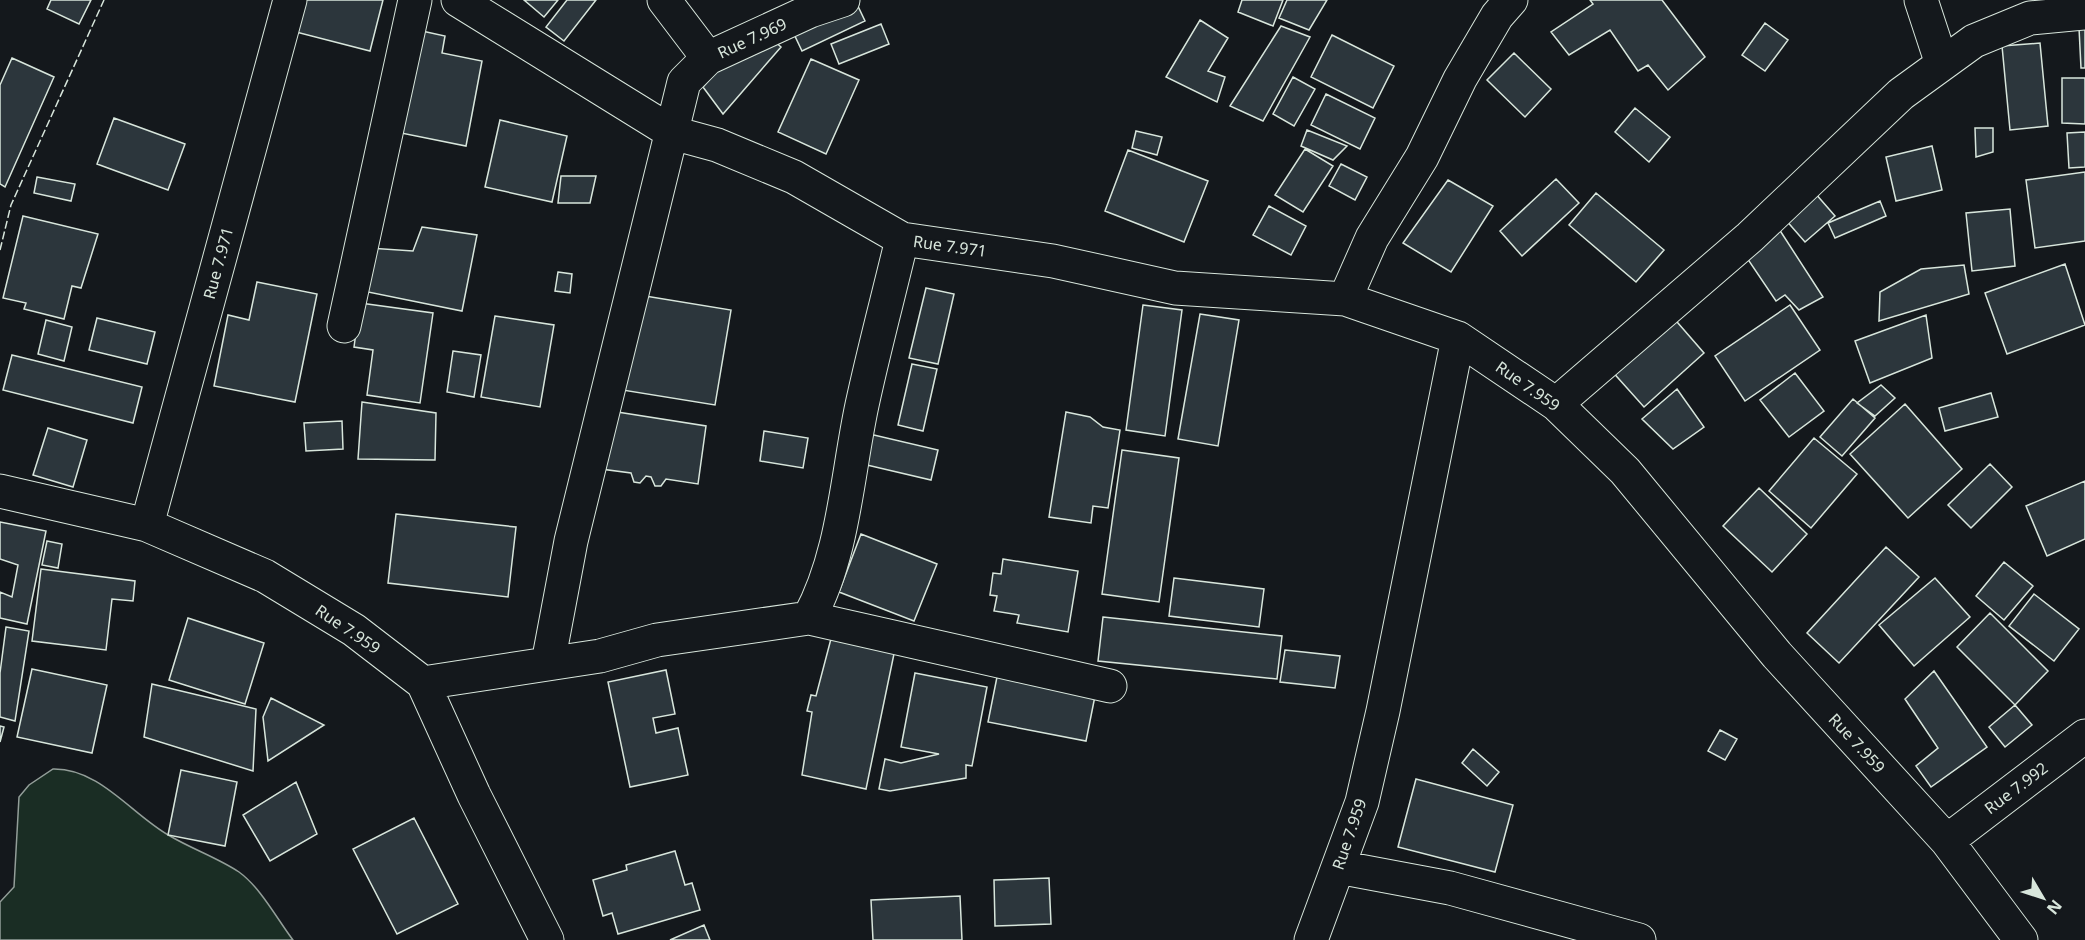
<svg xmlns="http://www.w3.org/2000/svg" width="2085" height="940" font-family="'Noto Sans',sans-serif">
  <style>
    .green { fill: #1a2d24; stroke: #939e99; stroke-width: 1.5 }
    .building { fill: #2c363c; stroke: #d8e6dc; stroke-width: 1.5 }
    .lines { fill: none; stroke-linecap: round; stroke-linejoin: round }
    .minor-casing { stroke: #d8e6dc; stroke-width: 35 }
    .minor { stroke: #14181c; stroke-width: 33 }
    .fence { stroke: #d8e6dc; stroke-width: 1.5; stroke-dasharray: 8 3; stroke-linecap: butt }
    .labels { text-anchor: middle; dominant-baseline: central; stroke-width: 4.5; stroke-linejoin: round; paint-order: stroke }
    .street-label { font-size: 16px; fill: #d8e6dc; stroke: #14181c }
  </style>
  <rect width="100%" height="100%" fill="#14181c"/>
  <path class="green" d="M53,769C100,768 132,815 170,836C192,849 218,858 239,872C261,888 277,919 293,940H0V902L14,887L19,797L29,785Z"/>
  <path class="building" d="M51,0H91L79,24L47,9Z
    M304,0H383L370,51L296,32Z
    M524,0H558L544,17Z
    M567,0H596L564,41L546,27Z
    M855,0L865,21L802,51L784,13Z
    M1242,0H1283L1273,26L1238,12Z
    M1287,0H1327L1309,30L1279,18Z
    M1590,0H1662L1705,57L1668,90L1648,65L1638,71L1610,30L1569,55L1551,32L1593,4Z
    M1200,20L1228,38L1208,71L1225,77L1217,102L1166,77Z
    M1765,23L1788,40L1765,71L1742,55Z
    M881,24L889,44L839,64L831,44Z
    M758,26L781,47L723,114L703,87Z
    M1281,26L1310,37L1263,121L1230,106Z
    M2085,27V68H2081L2079,28Z
    M422,31L445,36L442,53L482,61L466,146L401,133Z
    M1332,35L1394,66L1373,108L1311,77Z
    M2040,43L2048,126L2010,130L2002,46Z
    M1514,53L1551,89L1525,117L1487,80Z
    M12,58L54,77L5,187L0,184V85Z
    M811,59L859,80L826,154L778,132Z
    M1293,77L1315,89L1294,126L1273,114Z
    M2062,78H2085V124L2062,123Z
    M1326,94L1375,118L1360,149L1311,125Z
    M1635,108L1670,137L1649,162L1615,132Z
    M114,118L185,144L168,190L97,164Z
    M500,120L567,136L552,202L485,187Z
    M1975,128H1993V152L1976,157Z
    M1307,130L1347,146L1333,160L1301,146Z
    M1136,131L1162,137L1157,155L1132,148Z
    M2085,132V167L2069,168L2067,133Z
    M1932,146L1942,190L1896,201L1886,157Z
    M1305,149L1333,166L1303,212L1275,195Z
    M1128,150L1208,181L1184,242L1105,211Z
    M1341,164L1367,177L1355,200L1329,186Z
    M2085,172V241L2035,248L2026,180Z
    M561,176H596L590,203H558Z
    M37,177L75,184L71,201L34,193Z
    M1556,179L1579,203L1522,256L1500,231Z
    M1448,180L1493,206L1451,272L1403,243Z
    M1808,185L1835,216L1805,242L1778,211Z
    M1596,193L1664,250L1636,282L1569,225Z
    M1880,201L1886,216L1835,238L1828,223Z
    M1269,206L1306,226L1291,255L1253,235Z
    M2010,209L2015,266L1972,271L1966,213Z
    M23,216L98,234L81,288L72,286L64,319L24,309L26,303L3,298Z
    M422,227L477,235L462,311L363,291L369,248L413,251Z
    M1779,229L1823,297L1799,310L1785,295L1776,301L1743,252Z
    M2065,264L2085,325L2007,354L1985,293Z
    M1964,265L1969,294L1879,321L1880,292L1921,269Z
    M558,272L572,274L570,293L555,291Z
    M257,282L317,294L295,402L214,386L228,315L249,320Z
    M926,288L954,294L938,364L909,358Z
    M633,294L731,310L715,405L616,389Z
    M360,303L433,313L420,403L367,395L373,350L354,347Z
    M1143,305L1182,310L1165,436L1126,430Z
    M1790,305L1820,350L1745,401L1715,356Z
    M1200,314L1239,320L1218,446L1178,439Z
    M1671,315L1704,353L1644,407L1610,369Z
    M1926,315L1932,358L1870,383L1855,341Z
    M495,316L554,325L540,407L481,397Z
    M97,318L155,332L147,364L89,350Z
    M46,320L72,327L64,361L38,354Z
    M453,351L481,355L474,397L447,392Z
    M12,355L142,387L133,423L3,390Z
    M912,364L937,369L923,431L898,425Z
    M1795,373L1824,411L1789,437L1760,400Z
    M1881,385L1895,398L1875,416L1857,403Z
    M1677,389L1704,427L1673,449L1642,419Z
    M1991,393L1998,417L1945,431L1939,408Z
    M1853,399L1875,418L1842,456L1820,437Z
    M362,402L436,413L435,460L358,459Z
    M1905,404L1962,469L1908,518L1850,454Z
    M611,411L706,426L698,484L666,479L661,486H655L651,477L646,476L640,483L634,482L631,473L601,469Z
    M1066,412L1090,417L1103,427L1120,430L1108,508L1093,506L1091,523L1049,517Z
    M342,421L343,449L306,451L304,423Z
    M48,428L87,440L73,487L33,475Z
    M844,428L938,450L931,480L837,458Z
    M764,431L808,438L803,468L760,461Z
    M1814,438L1857,474L1811,528L1769,491Z
    M1122,450L1179,458L1159,602L1102,594Z
    M1990,464L2012,487L1971,528L1948,505Z
    M2085,481V539L2047,556L2026,506Z
    M1759,488L1807,534L1772,572L1723,526Z
    M396,514L516,527L508,597L388,583Z
    M0,522L46,531L27,624L0,618V592L12,597L18,565L0,559Z
    M861,534L937,564L914,621L839,592Z
    M47,541L62,544L58,568L42,565Z
    M1886,547L1919,577L1839,663L1807,633Z
    M1003,559L1078,571L1068,632L1017,623L1019,615L994,611L997,596L990,595L993,573L1001,574Z
    M2004,562L2033,586L2004,620L1976,596Z
    M41,569L135,581L133,601L112,599L106,650L32,641Z
    M1174,578L1264,589L1259,627L1169,616Z
    M1935,578L1970,617L1914,666L1879,625Z
    M2034,594L2079,629L2054,661L2009,626Z
    M1990,613L2048,671L2015,705L1957,647Z
    M1103,617L1282,636L1277,679L1098,661Z
    M188,618L264,643L245,704L169,680Z
    M6,627L29,631L15,721L0,717V673Z
    M832,635L895,649L866,789L802,775L812,712L807,711L811,695L816,696Z
    M1285,650L1340,656L1335,688L1280,682Z
    M999,667L1097,686L1086,741L988,722Z
    M32,669L107,685L92,753L17,737Z
    M666,670L675,714L653,718L656,733L678,728L688,775L630,787L608,682Z
    M1934,671L1987,747L1931,787L1916,766L1938,748L1905,699Z
    M915,673L987,687L972,766L966,765V778L890,791L879,789L885,759L901,763L939,754L901,747Z
    M152,684L256,709L253,771L144,737Z
    M271,698L324,725L268,761L263,717Z
    M2015,705L2032,725L2005,747L1989,727Z
    M0,726L4,727L0,742Z
    M1720,730L1737,739L1725,760L1708,751Z
    M1473,749L1499,772L1487,786L1462,763Z
    M181,770L237,782L225,846L168,835Z
    M1416,779L1513,805L1495,872L1398,847Z
    M296,782L317,834L270,861L243,815Z
    M414,818L458,904L397,934L353,849Z
    M675,851L685,885L692,883L700,910L618,934L612,913L603,916L593,880L627,870L626,865Z
    M1049,878L1051,924L995,926L994,880Z
    M960,896L962,940H873L871,900Z
    M704,925L710,940H670Z"/>
  <g class="lines">
    <defs>
      <path id="minor" d="M458,0L673,133L717,145L794,177L902,239L1053,261L1175,288L1345,299L1458,338
        M664,0L708,58
        M1921,0L1942,64
        M1345,299L1372,238L1422,157L1460,79L1497,16L1511,0
        M344,326L415,0
        M1556,404L1750,237L1901,94L1974,41L2030,18L2085,13
        M0,491L147,525L265,576L354,630L423,683L474,795L547,940
        M147,525L290,0
        M809,618L1110,686
        M548,663L571,541L684,82L708,58L810,11L843,0
        M423,683L600,656L657,640L809,618C844,554 847,475 862,405C874,349 889,294 902,239
        M1947,841L2085,736
        M1338,867L1450,888L1639,940
        M1311,940L1362,802L1383,711L1458,338L1556,404L1625,471L1777,655L1947,841L2021,940"/>
    </defs>
    <use href="#minor" class="minor-casing"/>
    <use href="#minor" class="minor"/>
    <path class="fence" d="M0,250L11,205L104,0"/>
  </g>
  <g class="labels">
    <g class="street-label">
      <text transform="translate(752 38) rotate(-25)">Rue 7.969</text>
      <text transform="translate(950 246) rotate(8)">Rue 7.971</text>
      <text transform="translate(218 263) rotate(-75)">Rue 7.971</text>
      <text transform="translate(1528 386) rotate(35)">Rue 7.959</text>
      <text transform="translate(348 629) rotate(34)">Rue 7.959</text>
      <text transform="translate(1857 743) rotate(47)">Rue 7.959</text>
      <text transform="translate(2016 788) rotate(-37)">Rue 7.992</text>
      <text transform="translate(1349 834) rotate(-71)">Rue 7.959</text>
    </g>
  </g>
  <g transform="translate(2043 898) rotate(129)" stroke="#14181c" stroke-width="4.5" paint-order="stroke">
  <path d="M0-4.5L10 22L0 15L-10 22Z" fill="#d8e6dc"/>
  <text y="-9" font-size="16" font-weight="bold" text-anchor="middle" fill="#d8e6dc">N</text>
  </g>
</svg>
